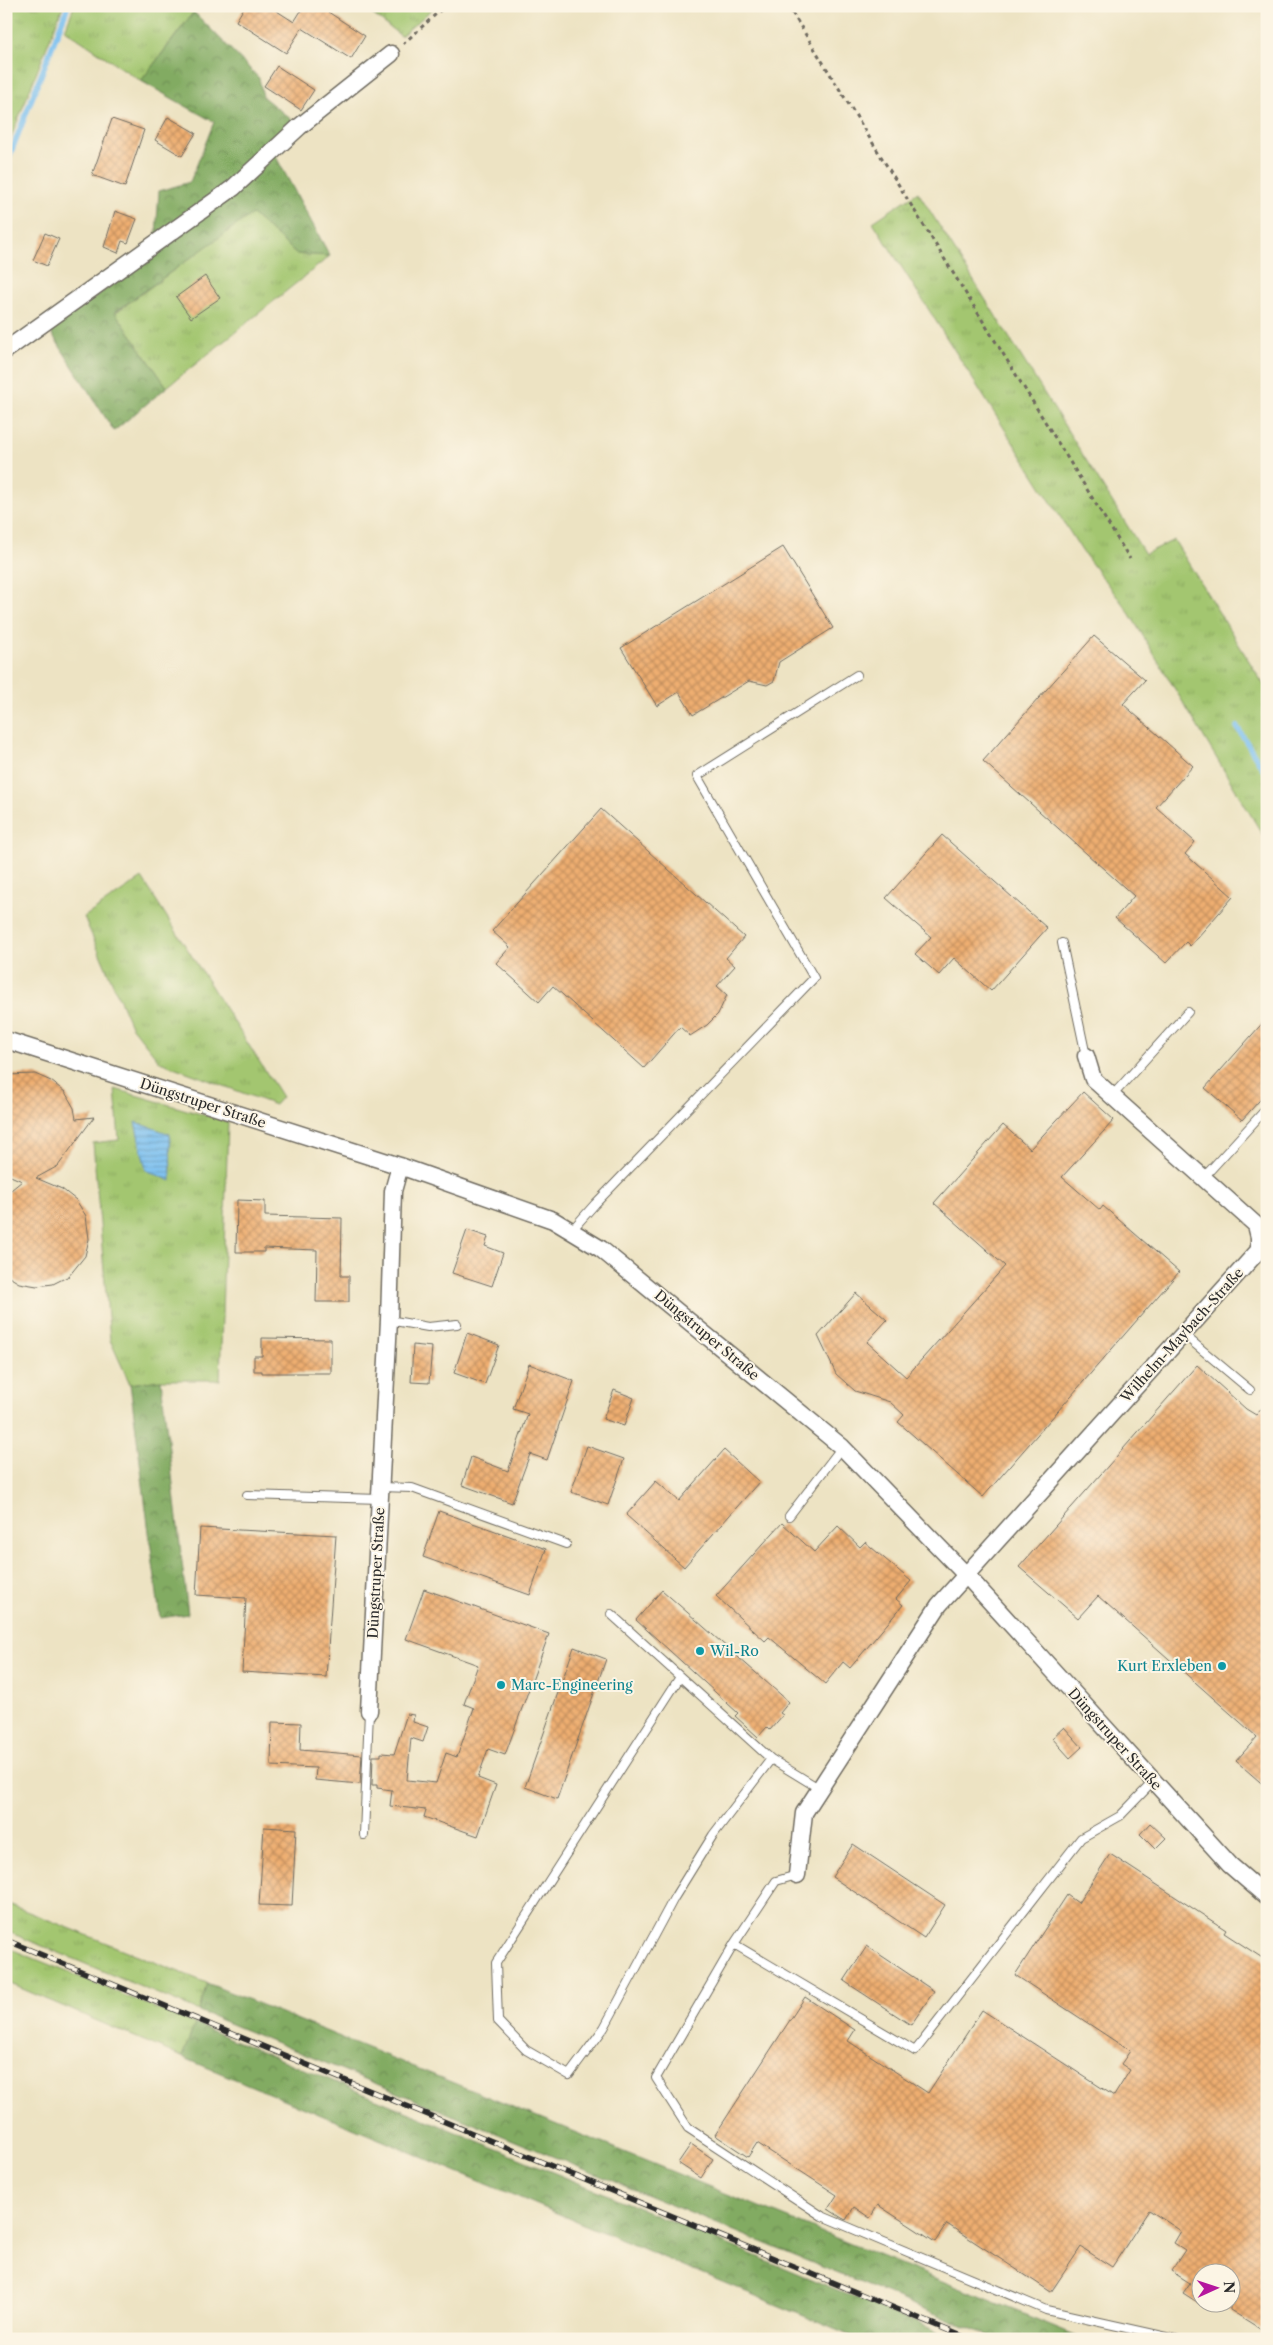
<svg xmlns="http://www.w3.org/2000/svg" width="1273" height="2345" font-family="'Libre Caslon Text',serif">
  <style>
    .grass { fill: url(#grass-tufts); stroke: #67784e }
    .forest { fill: url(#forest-crowns); stroke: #566b46 }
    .water { fill: url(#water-rules); stroke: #52768e }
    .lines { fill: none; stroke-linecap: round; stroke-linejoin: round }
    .stream { stroke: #7ac0f1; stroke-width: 5.5 }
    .building { fill: url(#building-cross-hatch) }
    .service-casing { stroke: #6f6b60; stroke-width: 10 }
    .minor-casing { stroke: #6f6b60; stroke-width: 19 }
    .path { stroke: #6f6b60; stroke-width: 3; stroke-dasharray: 4 4; stroke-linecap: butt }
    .service { stroke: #fff; stroke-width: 8 }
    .minor { stroke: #fff; stroke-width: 16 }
    .rail-casing { stroke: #2b2b2b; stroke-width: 5.5 }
    .rail { stroke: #fcf5e5; stroke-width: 4; stroke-dasharray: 11; stroke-linecap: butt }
    .culture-dot { fill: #0f9aa8; stroke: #fcf5e5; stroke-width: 2 }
    .labels { text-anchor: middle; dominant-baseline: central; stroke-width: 4; stroke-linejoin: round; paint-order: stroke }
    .street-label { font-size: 14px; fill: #2b2b2b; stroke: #fcf5e5 }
    .culture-label { font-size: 14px; fill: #0d838f; stroke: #fcf5e5; text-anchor: start }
  </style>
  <defs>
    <pattern id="grass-tufts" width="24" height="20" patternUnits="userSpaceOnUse" patternTransform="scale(1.25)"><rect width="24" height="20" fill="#a3c670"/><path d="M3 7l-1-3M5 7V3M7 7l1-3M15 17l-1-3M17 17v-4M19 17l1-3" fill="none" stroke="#8caa61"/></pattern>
    <pattern id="forest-crowns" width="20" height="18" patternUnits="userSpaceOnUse" patternTransform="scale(1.25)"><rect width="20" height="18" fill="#82ab62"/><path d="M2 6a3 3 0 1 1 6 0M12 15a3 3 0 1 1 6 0" fill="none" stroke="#6b8b51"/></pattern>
    <pattern id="water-rules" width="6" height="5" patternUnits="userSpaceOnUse" patternTransform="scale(1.25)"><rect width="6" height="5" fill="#7ac0f1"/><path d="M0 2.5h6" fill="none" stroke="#649cc3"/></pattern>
    <pattern id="building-cross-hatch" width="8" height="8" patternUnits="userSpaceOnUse" patternTransform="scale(1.25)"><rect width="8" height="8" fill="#eeae71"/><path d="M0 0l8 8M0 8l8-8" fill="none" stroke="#c18e5d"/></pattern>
  </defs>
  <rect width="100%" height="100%" fill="#fcf5e5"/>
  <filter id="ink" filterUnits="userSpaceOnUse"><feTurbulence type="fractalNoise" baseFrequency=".02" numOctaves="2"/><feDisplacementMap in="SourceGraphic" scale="10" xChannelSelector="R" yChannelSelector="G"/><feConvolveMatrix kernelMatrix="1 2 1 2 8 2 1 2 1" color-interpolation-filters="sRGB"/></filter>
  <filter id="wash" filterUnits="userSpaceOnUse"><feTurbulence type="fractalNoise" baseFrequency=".0096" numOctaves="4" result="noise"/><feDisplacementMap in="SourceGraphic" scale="20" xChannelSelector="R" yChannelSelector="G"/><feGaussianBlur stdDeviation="1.12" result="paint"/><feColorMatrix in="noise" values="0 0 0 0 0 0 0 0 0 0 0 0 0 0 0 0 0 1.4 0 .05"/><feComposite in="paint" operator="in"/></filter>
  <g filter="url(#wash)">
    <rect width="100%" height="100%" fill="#ede3c3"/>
    <path class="grass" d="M6,6H63L6,150Z
      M74,6H198L141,81L65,30Z
      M362,6H436L401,36Z
      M918,192L1145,554L1174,540L1267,690V842L1128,611L1082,551L873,222Z
      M252,213L297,254L330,256L167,387L115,313Z
      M142,878L282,1097L275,1105L160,1062L131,1026L84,917Z
      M115,1089L228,1122L220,1380H161L130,1384L110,1340L93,1143L119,1140Z
      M6,1903L207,1983L199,2011L6,1931Z
      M6,1947L195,2024L182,2057L6,1982Z"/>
    <path class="forest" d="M194,12L259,78L263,97L297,124L231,184L156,235L159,191L190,182L214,122L141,81Z
      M275,155L330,256L297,254L252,214L115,312L167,387L114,431L50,331L235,192Z
      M161,1380L188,1614L160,1618L130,1384Z
      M207,1983L1085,2339H997L199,2011Z
      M195,2024L956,2339H859L182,2057Z"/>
    <path class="water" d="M135,1122L170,1134L171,1181L146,1170Z"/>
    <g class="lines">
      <path class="stream" d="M6,165L68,6
        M1237,727L1267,775"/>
    </g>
    <g id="blocks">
      <path class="building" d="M245,6H269L294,22L304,6H319L365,36L351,59L302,28L286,53L236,21Z
        M277,66L314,90L301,110L264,86Z
        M168,117L196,133L182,156L155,140Z
        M112,119L144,130L125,187L92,175Z
        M115,211L137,219L128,243L122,241L118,253L104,247Z
        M45,233L59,239L47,266L33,260Z
        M205,276L220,298L191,318L176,297Z
        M783,547L833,628L779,662L774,681L767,685L749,681L693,715L679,692L657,706L621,648Z
        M1094,636L1145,680L1123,704L1193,766L1156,807L1195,842L1185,854L1233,897L1190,946L1186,942L1166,963L1115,918L1134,896L983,761Z
        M601,809L744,937L726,958L735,966L717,986L727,995L718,1014L707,1025L690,1036L680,1027L644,1068L553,986L539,1002L496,963L510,947L492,931Z
        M942,835L1047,928L991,991L954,958L939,975L915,954L931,937L886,898Z
        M1267,1018V1092L1242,1120L1205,1088Z
        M35,1074L51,1081L65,1092L74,1108L76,1119L94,1117L58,1166L36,1178L62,1189L76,1200L86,1216L89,1239L85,1256L69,1276L53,1284L37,1286L19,1283L6,1275V1194L22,1181L6,1174V1075Z
        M1083,1092L1114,1120L1062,1177L1100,1210L1103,1206L1179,1272L983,1497L898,1422L904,1415L890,1402L855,1391L836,1374L818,1336L856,1293L887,1320L867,1342L906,1377L1005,1266L934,1203L1003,1125L1030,1149Z
        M237,1200L265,1201V1216L342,1218L341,1276H349V1302H316L317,1250L264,1248V1252H236Z
        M467,1230L488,1237L485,1246L503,1253L492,1286L452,1273Z
        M467,1333L499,1345L485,1384L454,1373Z
        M262,1338L331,1339V1373H262V1371H254V1356H262Z
        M413,1345L432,1347L429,1383L411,1382Z
        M529,1364L574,1381L547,1460L530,1454L512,1503L462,1485L471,1457L508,1471L528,1414L513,1409Z
        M1197,1365L1246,1409L1256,1415L1267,1403V1788L1236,1761L1257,1737L1098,1596L1078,1618L1019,1567Z
        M614,1390L634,1398L624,1426L603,1419Z
        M587,1446L624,1459L608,1505L571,1492Z
        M724,1450L759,1482L684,1567L626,1515L656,1481L679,1501Z
        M439,1511L546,1549L530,1595L423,1557Z
        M782,1523L814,1552L838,1526L860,1547L865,1542L911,1581L896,1599L903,1605L850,1668L843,1662L825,1684L769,1637L765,1641L716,1596Z
        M200,1528L336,1535L326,1677L242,1672L246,1598L196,1595Z
        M424,1589L549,1634L505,1755L488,1749L478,1778L496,1785L478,1836L424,1817L426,1810L390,1806L392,1790L377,1788V1785H372L373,1756H381V1753L394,1754L407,1714L414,1715L413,1722L428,1727L423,1742L411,1738L407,1780L436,1783L446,1753L457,1757L474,1708L464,1704L478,1665L406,1639Z
        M662,1590L789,1702L780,1713L783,1715L770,1730L767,1727L758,1737L735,1716L738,1713L636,1620Z
        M574,1647L606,1659L557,1799L525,1787Z
        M272,1722L301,1723L300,1750L362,1755L360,1784L315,1780L316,1768L271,1766Z
        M1064,1727L1082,1747L1070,1758L1052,1738Z
        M1150,1823L1166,1838L1155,1849L1140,1834Z
        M264,1827L296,1829L292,1906L259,1905Z
        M853,1844L945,1905L924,1938L832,1877Z
        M1110,1854L1226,1930L1224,1933L1267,1961V2333L1230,2310V2272H1200V2304L1183,2293L1190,2283L1171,2271L1185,2250L1174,2243L1181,2231L1149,2210L1112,2267L1081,2247L1051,2292L947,2224L935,2242L878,2205L870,2218L854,2207L846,2220L842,2218L828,2209L837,2195L757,2143L748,2157L715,2135L805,1997L855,2030L848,2041L928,2093L982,2010L1114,2096L1130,2070L1121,2064L1130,2051L1015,1975L1067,1895L1078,1903Z
        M867,1946L934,1991L911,2025L844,1981Z
        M691,2144L713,2159L701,2178L678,2163Z"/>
    </g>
  </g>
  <g filter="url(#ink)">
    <use href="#blocks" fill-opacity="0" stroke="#6f6b60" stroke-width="1"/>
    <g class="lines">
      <defs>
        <path id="service" d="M1062,943L1086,1056
          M1112,1096L1188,1012
          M1204,1177L1267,1108
          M571,1231L595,1204L814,978L697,776L857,675
          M389,1320L428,1327L457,1324
          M1183,1334L1250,1390
          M380,1487L412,1488L566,1544
          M247,1495L380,1499
          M789,1516L842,1447
          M611,1614L771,1759L820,1789
          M680,1677L496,1963L498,2021L526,2050L569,2075L604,2028L674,1898L713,1835L771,1759
          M364,1835L369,1711
          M797,1875L776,1881L734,1944L656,2078L688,2128L822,2216L1046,2310L1176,2339
          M734,1944L915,2051L1081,1838L1120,1816L1153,1782"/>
        <path id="minor" d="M6,350L233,188L299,127L391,54
          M6,1040L400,1166L553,1220L601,1249L842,1447L967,1576L1230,1865L1267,1897
          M369,1711L389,1320L393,1191L400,1166
          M797,1875L804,1813L939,1605L1259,1250V1237L1256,1225L1093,1079L1086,1056"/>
      </defs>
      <use href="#service" class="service-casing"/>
      <use href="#minor" class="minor-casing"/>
      <path class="path" d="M788,6L1130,559
        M403,44L445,6"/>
      <use href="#service" class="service"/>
      <use href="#minor" class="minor"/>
      <defs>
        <path id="rail" d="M6,1940L969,2339"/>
      </defs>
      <use href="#rail" class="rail-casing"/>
      <use href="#rail" class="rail"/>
    </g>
  </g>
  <g class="culture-dot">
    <circle cx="700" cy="1651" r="5"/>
    <circle cx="1222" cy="1666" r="5"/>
    <circle cx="501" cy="1685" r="5"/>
  </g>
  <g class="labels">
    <g class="street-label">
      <text transform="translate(203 1103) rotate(18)">Düngstruper Straße</text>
      <text transform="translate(707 1335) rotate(40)">Düngstruper Straße</text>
      <text transform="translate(1182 1335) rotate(-48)">Wilhelm-Maybach-Straße</text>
      <text transform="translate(376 1573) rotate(-87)">Düngstruper Straße</text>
      <text transform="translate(1115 1739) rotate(48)">Düngstruper Straße</text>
    </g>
    <g class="culture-label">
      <text x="710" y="1651">Wil-Ro</text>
      <text x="1212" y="1666" text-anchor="end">Kurt Erxleben</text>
      <text x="511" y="1685">Marc-Engineering</text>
    </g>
  </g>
  <rect width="1273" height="2345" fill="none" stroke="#fcf5e5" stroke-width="25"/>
  <g transform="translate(1216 2288) rotate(87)"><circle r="24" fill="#fcf5e5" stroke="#a8a49b"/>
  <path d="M0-4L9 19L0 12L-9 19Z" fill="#b5179e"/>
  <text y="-8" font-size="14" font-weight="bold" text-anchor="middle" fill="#2b2b2b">N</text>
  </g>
</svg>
